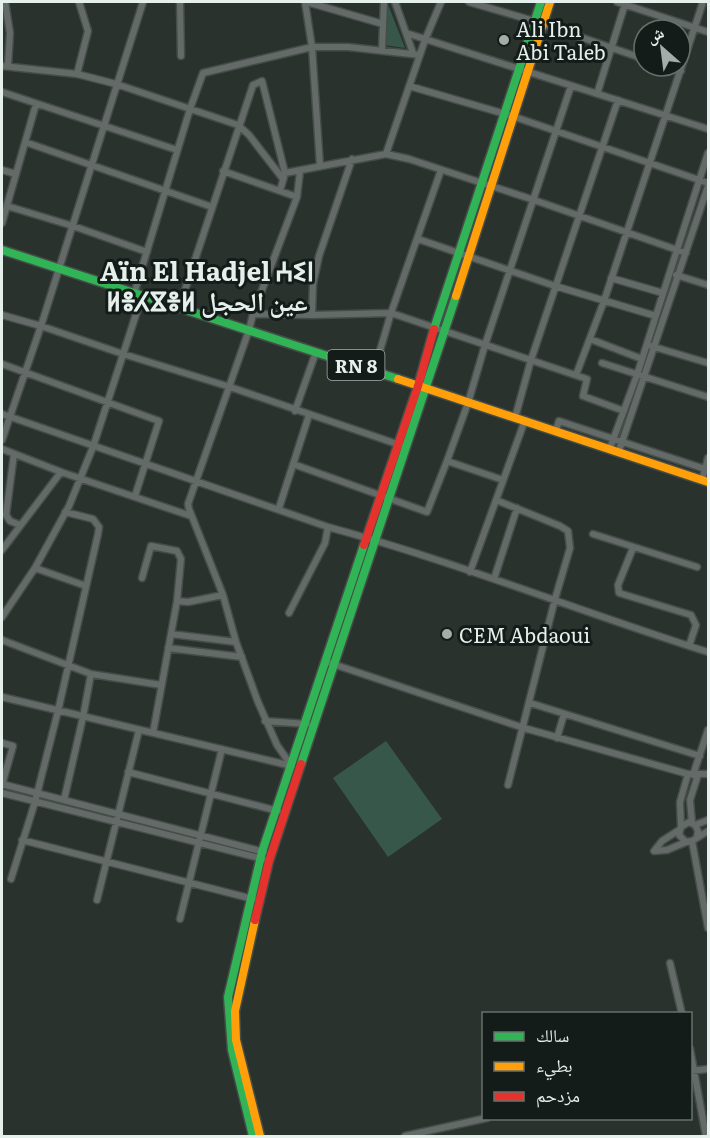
<svg xmlns="http://www.w3.org/2000/svg" width="710" height="1138" font-family="Literata,'Noto Naskh Arabic','Noto Sans Tifinagh',serif">
  <style>
    .green { fill: #38574b }
    .lines { fill: none; stroke-linecap: round; stroke-linejoin: round }
    .street-casing { stroke: #454d49; stroke-width: 9 }
    .fast-casing { stroke: #454d49; stroke-width: 11 }
    .slow-casing { stroke: #454d49; stroke-width: 11 }
    .jam-casing { stroke: #454d49; stroke-width: 11 }
    .street { stroke: #646a68; stroke-width: 6 }
    .fast { stroke: #30b455; stroke-width: 8 }
    .slow { stroke: #ff9f0a; stroke-width: 8 }
    .jam { stroke: #e5322d; stroke-width: 8 }
    .poi-dot { fill: #a4ada9; stroke: #141c19; stroke-width: 2 }
    .labels { text-anchor: middle; dominant-baseline: central; stroke-width: 6; stroke-linejoin: round; paint-order: stroke }
    .shield { fill: #141c19; stroke: #a6b0ac; stroke-width: 1.5 }
    .shield-label { font-size: 18px; font-weight: bold; fill: #e5efeb }
    .poi-label { font-size: 20px; fill: #e5efeb; stroke: #141c19; text-anchor: start }
    .district-label { font-size: 26px; font-weight: bold; fill: #e5efeb; stroke: #141c19 }
  </style>
  <rect width="100%" height="100%" fill="#2a322e"/>
  <path class="green" d="M387,2L405,48L384,45Z
    M386,741L442,819L388,857L333,778Z"/>
  <g class="lines">
    <defs>
      <path id="street" d="M5,2L10,33L8,65
        M180,2L181,56
        M305,2L312,47L320,166
        M307,2L383,24
        M395,2L413,53
        M469,2L534,21L644,59
        M617,2L708,32
        M406,33L708,129
        M382,50L384,2
        M2,66L77,74L116,84L238,125L249,135L283,179
        M666,66L681,71
        M77,74L88,31L79,2
        M409,86L512,116L708,183
        M2,92L177,150
        M597,94L625,4
        M25,142L212,207
        M386,154L425,40L441,2
        M2,170L16,174
        M223,171L297,197
        M280,191L285,173L386,154L409,159L534,200L686,253
        M7,206L73,226L147,252
        M2,223L36,104
        M418,239L555,286L656,316
        M676,275L708,285
        M611,278L663,293
        M134,294L190,109L203,73L312,47H348L420,55
        M179,308L253,85L262,81L285,173
        M253,314L312,315L391,313L587,379L583,396L624,411
        M2,315L41,326L123,354L230,387L400,445
        M312,315L313,284L319,256L352,159
        M590,339L642,359
        M651,346L708,363
        M602,363L708,397
        M2,364L159,421L135,496
        M374,371L391,313L441,170
        M576,375L604,301L703,2
        M295,411L316,352
        M2,414L328,527C457,562 581,612 708,652
        M515,418L531,360L618,100
        M556,430L559,421L708,470
        M2,440L41,326L143,2
        M610,448L637,375L708,153
        M2,449L61,472L191,516
        M619,451L708,186
        M14,454L6,515L10,521L20,525
        M293,464L427,512L447,461
        M503,480L447,461L468,403L485,345L571,86
        M702,480L708,458
        M496,500L560,526L568,531L570,548L555,599L508,785
        M279,508L309,415
        M593,534L697,567
        M633,548L618,585L619,593L691,615L696,625L689,646
        M2,550L61,472
        M35,568L86,586
        M470,572L525,420
        M142,578L151,546L177,551L181,559L177,601
        M494,579L517,508
        M289,613L325,543L328,527
        M2,617L35,568L69,506L93,447L142,296
        M171,634L236,642
        M2,640L91,674L161,685
        M168,648L242,657
        M330,663L524,728L688,774H708
        M2,697L292,766
        M530,703L700,756
        M265,721L307,724
        M153,733L177,601L188,602L223,595
        M557,738L564,714
        M2,743L13,746L2,785
        M291,765L277,745L258,702L236,642L223,595L189,509L188,504L249,330L253,314L297,197L300,171
        M128,772L278,811
        M693,775L708,730
        M2,784L264,852
        M2,793L263,859
        M64,800L83,717L91,674
        M692,823L690,800L698,775
        M695,825L708,820
        M681,827L680,802L688,774
        M679,830L662,841L654,851L667,850L686,842
        M697,837L698,831L695,825L689,822L681,827L679,835L686,842L692,841L708,831
        M22,840L253,899
        M692,841L708,928
        M11,879L35,802L58,711L98,534L99,527L93,519L65,512
        M97,900L139,730
        M180,919L222,749
        M670,963L682,1014
        M690,1049L706,1136
        M690,1071L708,1069
        M405,1136L487,1118"/>
      <path id="fast" d="M2,250L398,379
        M434,329L541,2
        M301,764L456,296
        M253,1136L232,1050L228,997L262,852L364,545"/>
      <path id="slow" d="M456,296L550,2
        M398,379L708,482
        M255,920L235,1011L236,1040L260,1136"/>
      <path id="jam" d="M364,545L418,386L434,329
        M255,920L269,861L301,764"/>
    </defs>
    <use href="#street" class="street-casing"/>
    <use href="#fast" class="fast-casing"/>
    <use href="#slow" class="slow-casing"/>
    <use href="#jam" class="jam-casing"/>
    <use href="#street" class="street"/>
    <use href="#fast" class="fast"/>
    <use href="#slow" class="slow"/>
    <use href="#jam" class="jam"/>
  </g>
  <g class="poi-dot">
    <circle cx="504" cy="40" r="6"/>
    <circle cx="447" cy="634" r="6"/>
  </g>
  <g class="labels">
    <rect class="shield" x="327.5" y="350" width="57" height="30" rx="4.5"/>
    <g class="shield-label">
      <text x="356" y="365">RN 8</text>
    </g>
    <g class="poi-label">
      <text x="516" y="28">Ali Ibn<tspan x="516" dy="23">Abi Taleb</tspan></text>
      <text x="459" y="634">CEM Abdaoui</text>
    </g>
    <g class="district-label">
      <text x="207" y="269">Aïn El Hadjel ⵄⵉⵏ<tspan x="207" dy="30">ⵍⴻⵃⴵⴻⵍ عين الحجل</tspan></text>
    </g>
  </g>
  <rect width="710" height="1138" fill="none" stroke="#e5efeb" stroke-width="6"/>
  <rect x="482" y="1012" width="210" height="108" fill="#141c19" stroke="#68706d" stroke-width="1.5"/>
  <rect x="494" y="1032" width="30" height="9" fill="#30b455" stroke="#68706d" stroke-width="1.5"/>
  <text x="536" y="1042" font-size="18" fill="#e5efeb">سالك</text>
  <rect x="494" y="1062" width="30" height="9" fill="#ff9f0a" stroke="#68706d" stroke-width="1.5"/>
  <text x="536" y="1072" font-size="18" fill="#e5efeb">بطيء</text>
  <rect x="494" y="1092" width="30" height="9" fill="#e5322d" stroke="#68706d" stroke-width="1.5"/>
  <text x="536" y="1102" font-size="18" fill="#e5efeb">مزدحم</text>
  <g transform="translate(662 48) rotate(332)"><circle r="28" fill="#141c19" stroke="#68706d" stroke-width="1.5"/>
  <path d="M0-4.5L10 22L0 15L-10 22Z" fill="#a4ada9"/>
  <text y="-9" font-size="16" font-weight="bold" text-anchor="middle" fill="#e5efeb">ش</text>
  </g>
</svg>
